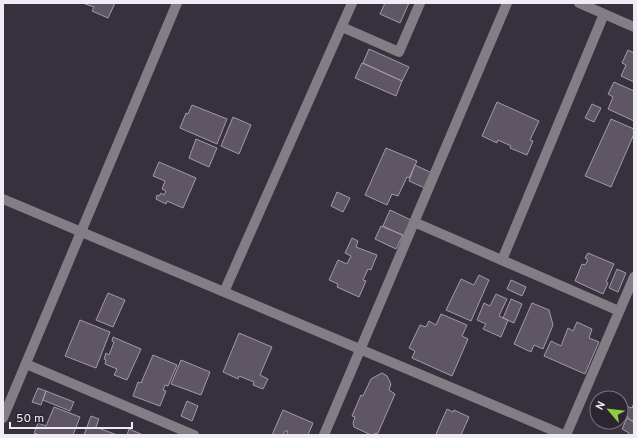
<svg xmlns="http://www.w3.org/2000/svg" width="637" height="438" font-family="Overpass,sans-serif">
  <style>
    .building { fill: #5e5664; stroke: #a29aa9 }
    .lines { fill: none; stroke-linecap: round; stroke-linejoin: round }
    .minor { stroke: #827e85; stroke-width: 10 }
  </style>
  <rect width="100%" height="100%" fill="#37303d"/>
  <path class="building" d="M86,3H115L108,18L92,11L94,7L85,4Z
    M385,3H409L400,23L380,14Z
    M369,49L409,67L402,81L363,63Z
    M628,50L634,53V82L621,76L626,65L622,63Z
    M362,63L402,81L396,96L355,78Z
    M614,82L634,91V121L608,109L613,97L608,94Z
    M497,102L539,121L530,140L533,141L527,155L510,148L511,146L498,140L497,143L482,136Z
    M592,104L601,108L594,122L585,118Z
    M192,105L227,119L217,144L180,128L186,113L188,114Z
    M233,117L251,125L239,154L221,146Z
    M611,119L634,129V134L611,187L585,176Z
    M196,139L217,148L209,167L189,158Z
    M386,148L417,161L409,178L407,177L398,196L392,194L387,205L365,195Z
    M159,162L196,178L183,208L167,201L166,204L156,199L157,195L159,196L161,193L164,195L166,191L162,189L165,181L153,176Z
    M415,165L434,174L427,189L409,181Z
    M337,192L350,198L343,212L331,206Z
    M390,210L413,221L406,237L383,226Z
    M381,226L403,235L396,249L375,239Z
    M352,238L358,241L356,247L377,255L371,270L368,269L363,280L366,281L359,297L337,287L338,284L329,280L338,260L347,264L351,256L345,253Z
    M588,253L614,264L606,282L608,283L603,294L575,281L582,264L585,265L588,260L585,258Z
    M617,269L626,273L618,292L609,288Z
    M479,275L489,280L471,321L446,310L461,279L474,285Z
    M511,280L526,287L522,296L507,289Z
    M108,293L125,300L113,327L96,320Z
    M496,294L507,299L499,316L508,320L501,337L483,329L486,324L477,320L484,303L490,306Z
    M511,299L522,304L514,323L503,318Z
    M532,303L549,310L553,325L543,349L534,345L531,352L514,344Z
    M441,314L467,325L462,336L468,339L452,376L412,358L415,351L409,348L420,325L426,327L429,321L436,325Z
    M80,320L110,332L96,368L65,356Z
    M577,322L592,329L589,338L599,342L585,374L544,356L551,341L561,346L568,328L573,331Z
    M239,333L272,347L260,375L268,379L263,389L253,385L254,382L239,376L238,379L223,372Z
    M113,337L141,349L127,380L114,375L117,369L105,364L106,360L104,359L106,353L109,355L114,342L112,341Z
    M153,355L177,365L168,386L165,385L163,390L166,391L160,406L133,396L138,382L141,383Z
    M181,360L210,372L201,395L171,384Z
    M382,373L387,376L391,384L389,390L395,394L378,433L371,435L354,427L353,423L355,417L352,416L361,395L363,396L371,379Z
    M38,388L46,391L41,405L32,402Z
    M46,391L74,402L70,411L43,400Z
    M187,401L198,406L192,421L181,416Z
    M634,403V422L627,418L628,416L623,414L626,406L632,408Z
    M54,407L80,417L73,435H40L34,433L38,423L46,426Z
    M447,409L453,412L454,410L469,417L461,435H439L436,434Z
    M283,410L313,423L308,435H286L288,431H285L283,435H272Z
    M91,416L99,419L96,427L117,435H84Z
    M627,418L634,422V435H628L629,433L622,429Z
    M129,429L141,434L140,435H127Z"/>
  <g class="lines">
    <path class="minor" d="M579,3L634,27
      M342,27L399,52L420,3
      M3,199L564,435
      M414,222L619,311
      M502,260L604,14
      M224,292L352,3
      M26,364L194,435
      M3,418L177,3
      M324,435L507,3
      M566,435L634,277"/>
  </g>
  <rect width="637" height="438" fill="none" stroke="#f0ebf4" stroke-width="8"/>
  <g transform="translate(609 410) rotate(298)"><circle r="19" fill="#2d2632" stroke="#7b7580"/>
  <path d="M0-3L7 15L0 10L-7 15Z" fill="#8fcd42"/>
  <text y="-6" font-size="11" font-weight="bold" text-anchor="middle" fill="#f0ebf4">N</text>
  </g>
  <path d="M10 422v6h122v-6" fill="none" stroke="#f0ebf4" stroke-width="2"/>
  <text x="16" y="422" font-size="12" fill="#f0ebf4" stroke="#2d2632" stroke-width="3" paint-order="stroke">50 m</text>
</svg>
